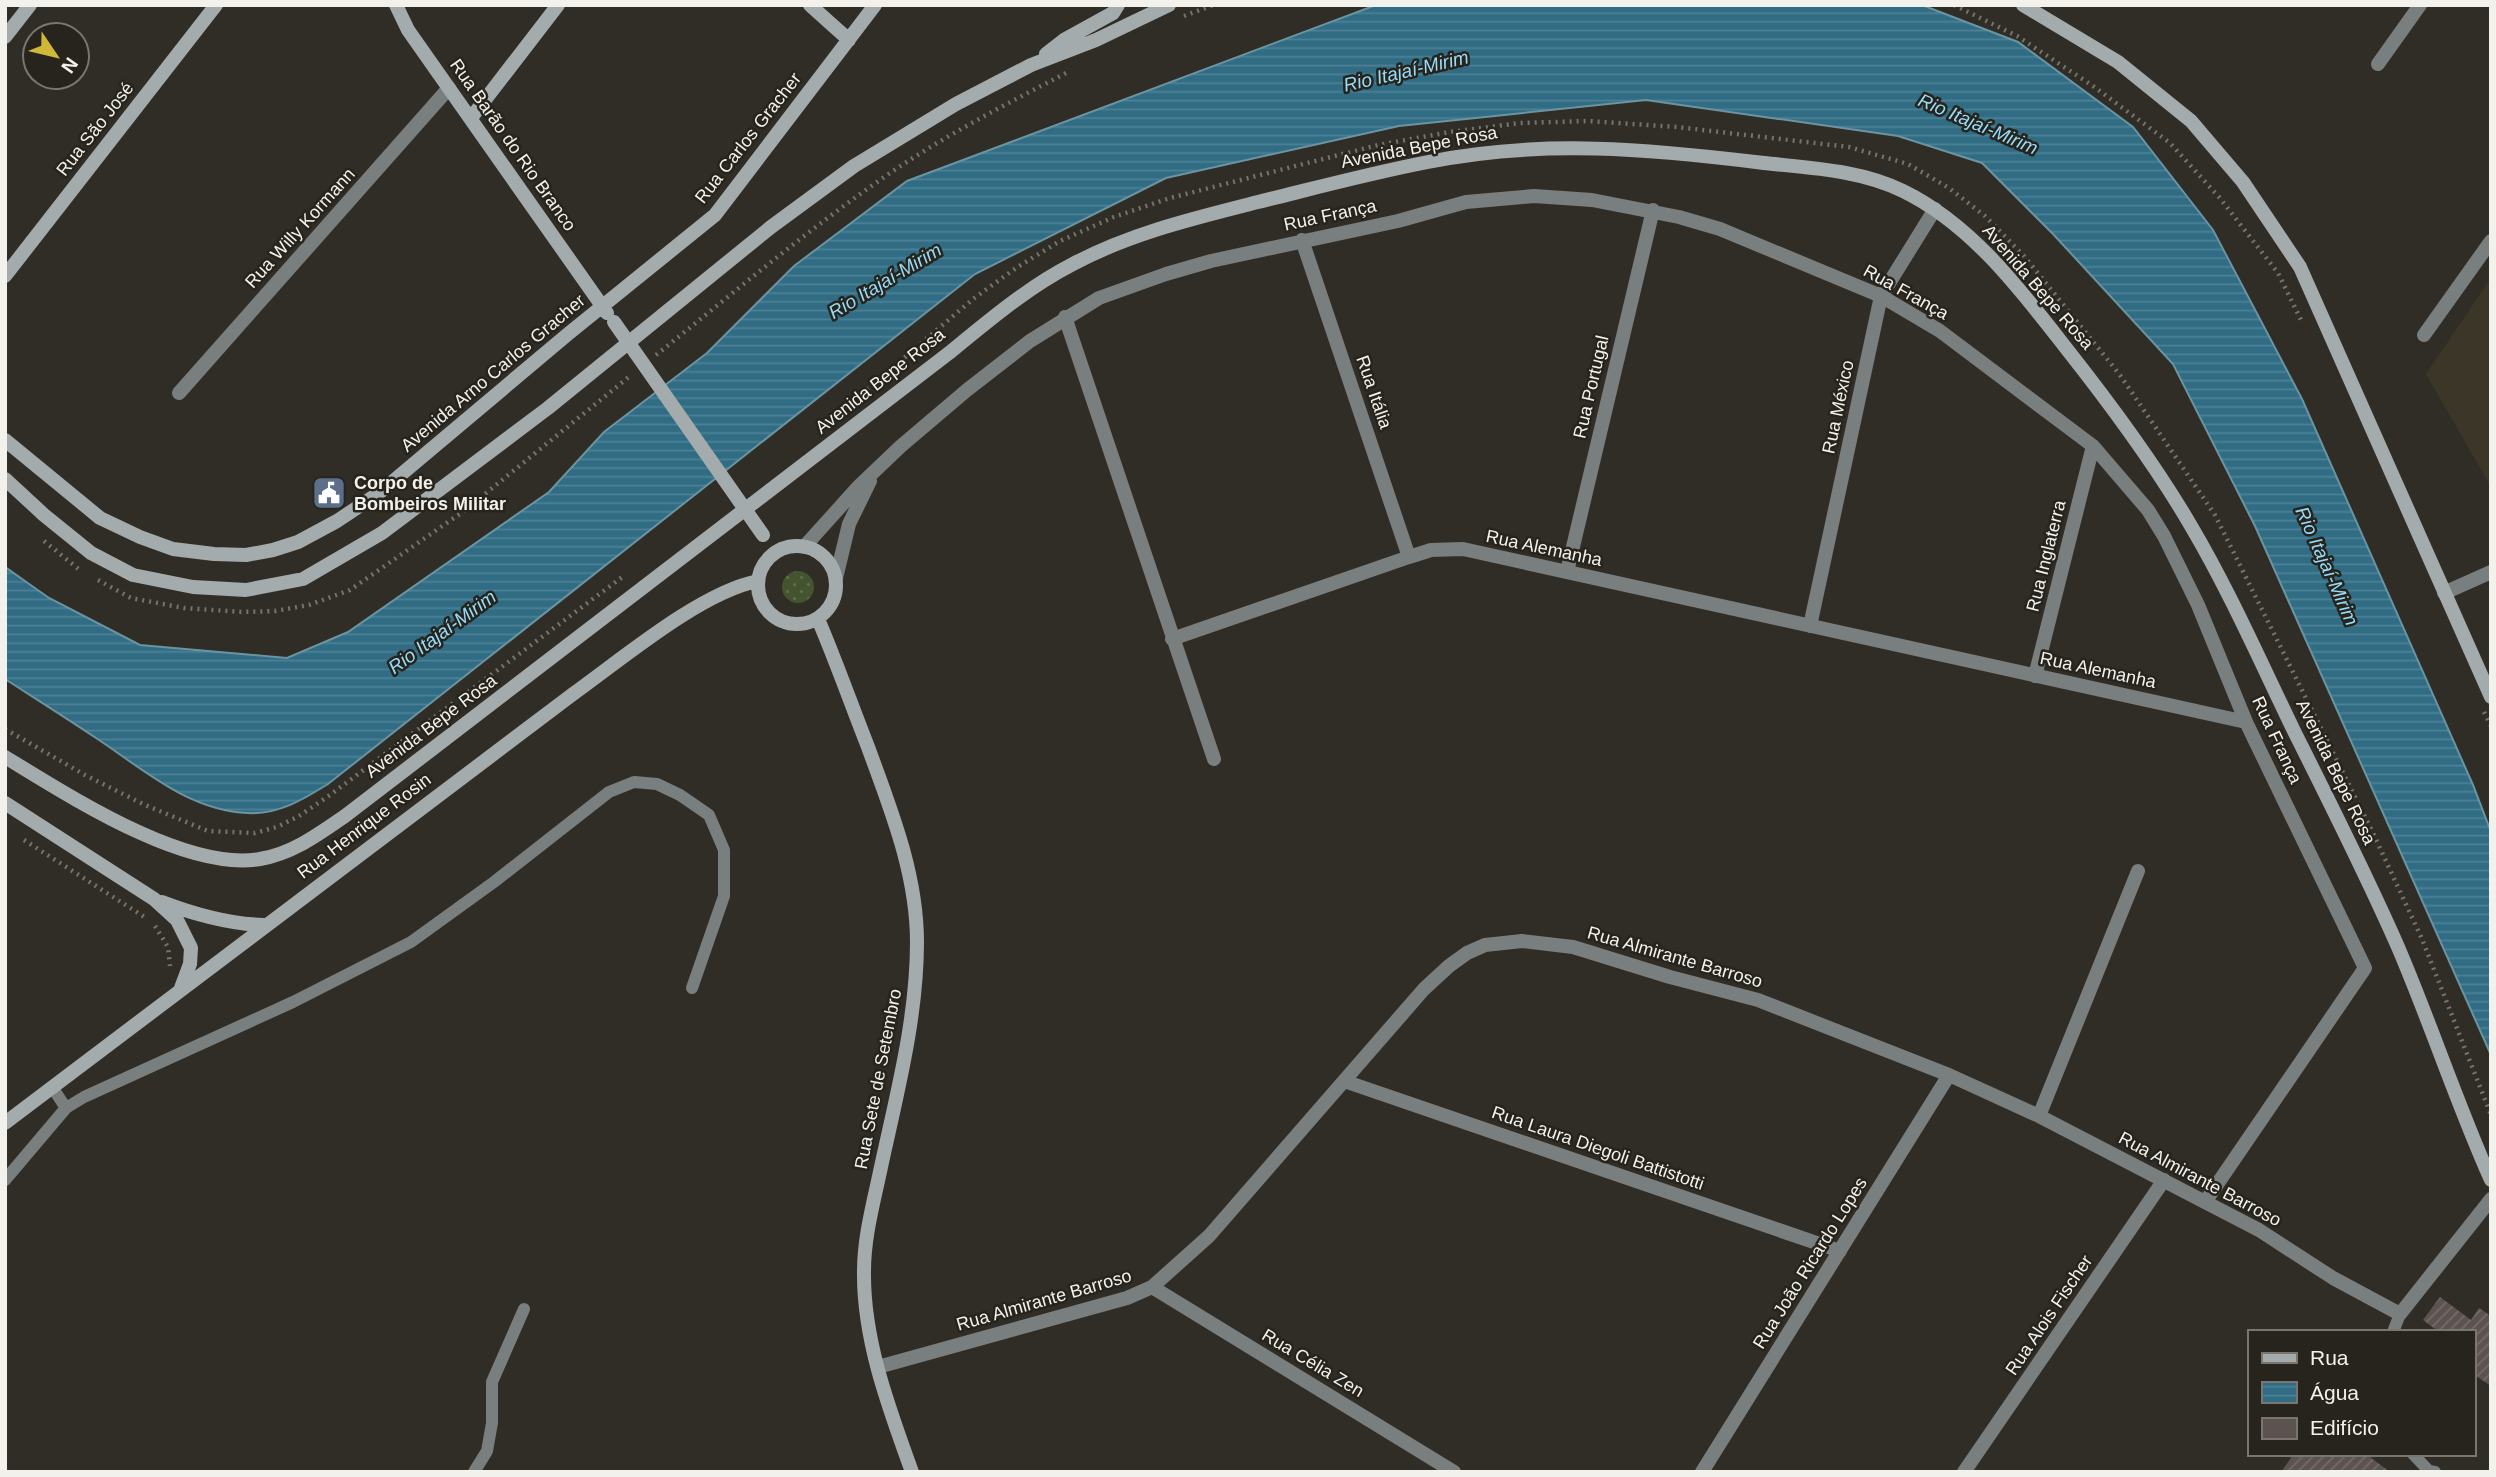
<svg xmlns="http://www.w3.org/2000/svg" width="2496" height="1477" font-family="Arial,sans-serif">
  <style>
    .built { fill: #3b3628 }
    .grass { fill: url(#grass-dots) }
    .water { fill: url(#water-rules); stroke: #6a94a2; stroke-width: 2 }
    .building { fill: url(#building-hatch) }
    .lines { fill: none; stroke-linecap: round; stroke-linejoin: round }
    .path { stroke: #76736d; stroke-width: 4.5; stroke-dasharray: 2 5; stroke-linecap: butt }
    .lane { stroke: #797e7e; stroke-width: 12 }
    .street { stroke: #797e7e; stroke-width: 14 }
    .secondary { stroke: #a3abac; stroke-width: 14 }
    .secondary-bridge { stroke: #a3abac; stroke-width: 14 }
    .labels { text-anchor: middle; dominant-baseline: central; stroke-width: 5; stroke-linejoin: round; paint-order: stroke }
    .street-label { font-size: 18px; fill: #f3f1ec; stroke: #26241c }
    .poi-label { font-size: 18px; font-weight: bold; fill: #f3f1ec; stroke: #26241c; text-anchor: start }
    .water-label { font-size: 19px; font-style: italic; fill: #96dcfa; stroke: #26241c }
  </style>
  <defs>
    <pattern id="grass-dots" width="8" height="8" patternUnits="userSpaceOnUse" patternTransform="scale(1.75)"><rect width="8" height="8" fill="#44542f"/><path d="M2 2h.1M6 6h.1" fill="none" stroke="#5f6d4d" stroke-width="1.8" stroke-linecap="round"/></pattern>
    <pattern id="water-rules" width="6" height="5" patternUnits="userSpaceOnUse" patternTransform="scale(1.75)"><rect width="6" height="5" fill="#306c83"/><path d="M0 2.5h6" fill="none" stroke="#4e8195"/></pattern>
    <pattern id="building-hatch" width="6" height="6" patternUnits="userSpaceOnUse" patternTransform="scale(1.75)"><rect width="6" height="6" fill="#5c524f"/><path d="M-1 1l2-2M0 6l6-6M5 7l2-2" fill="none" stroke="#746b68"/></pattern>
  </defs>
  <rect width="100%" height="100%" fill="#302d26"/>
  <path class="built" d="M2491,278V487L2426,374Z"/>
  <path class="grass" d="M782 587a16 16 0 1 1 32 0a16 16 0 1 1-32 0Z"/>
  <path class="water" d="M1376,5H1922L2018,42L2133,127L2213,230L2302,399L2473,785L2491,832V1055L2255,526L2173,364L2053,234L1982,163L1898,136L1646,100L1399,126L1166,178L975,274L328,784C304,799 278,815 248,813C189,811 143,769 96,738C66,718 36,699 5,679V567L49,598L140,645L287,658L348,632L549,492L604,432L707,353L794,266L907,181Z"/>
  <path class="building" d="M2440,1297L2471,1320L2479,1308L2491,1316V1386L2473,1374V1332H2439L2423,1320Z
    M2294,1454H2366L2390,1472H2281Z"/>
  <g class="lines">
    <path class="path" d="M1954,5L2017,36L2093,86L2170,143L2219,197L2278,273L2303,324
      M1184,16L1213,5
      M656,355C736,291 814,224 899,167C952,132 1010,102 1066,73
      M862,394L973,299L1016,268L1060,241L1114,217L1170,198L1378,145L1450,132L1520,123L1588,121L1677,127L1849,147L1908,164L1949,188L1985,216L2024,256L2120,375L2215,515L2373,833L2422,939L2491,1115
      M44,541L81,571
      M98,580L131,598L184,608L242,612L275,611L309,605L350,590L464,511L630,376
      M2484,712L2491,726
      M5,729L85,775L145,805L208,831L255,833L277,827L299,816L330,795L625,575
      M24,840L146,918
      M155,926L168,947L170,966"/>
    <path class="lane" d="M52,1087L66,1108
      M5,1180L66,1108L84,1097L293,1002L411,942L494,882L609,792L634,782L657,784L680,795L709,815L724,850V896L692,988
      M2393,1332L2400,1314
      M2413,1454L2429,1471L2435,1472
      M474,1472L487,1451L492,1423V1382L524,1309"/>
    <path class="street" d="M2378,64L2420,5
      M1302,240L1409,557
      M1065,317L1214,759
      M2424,335L2491,241
      M179,393L449,88
      M804,547L859,486L901,446L967,390L1030,341L1099,298L1166,274L1211,261L1398,221L1466,202L1534,196L1592,200L1679,217L1720,229L1881,296L1940,331L2093,446L2148,510L2164,536L2198,605L2246,722L2365,968L2205,1202
      M1567,572L1653,210
      M836,578L849,524L870,481
      M2444,593L2491,572
      M1810,626L1881,296L1935,209
      M1172,639L1409,557L1431,550L1463,549L2246,722
      M2035,676L2093,446
      M1344,1081L1840,1251
      M2039,1116L2138,871
      M1152,1287L1454,1472
      M878,1367L1127,1298L1152,1287L1209,1236L1424,989L1449,966L1467,953L1485,945L1522,941L1573,947L1670,977L1758,1000L1949,1075L2039,1116L2259,1230L2333,1278L2400,1314L2491,1199
      M1702,1472L1949,1075
      M1964,1472L2164,1180"/>
    <path class="secondary" d="M396,5L408,30L607,313
      M810,5L849,40
      M2023,5L2118,62L2191,121L2243,182L2300,267L2491,697
      M5,37L30,5
      M1046,54L1064,40L1113,13L1118,5
      M471,118L558,5
      M5,276L216,5
      M5,440L100,518L140,537L173,549L214,554L246,555L273,550L298,542L337,521L379,493L568,334L715,215L875,5
      M5,479L44,515L91,553L133,575L193,587L246,590L303,579L382,533L548,408L771,227L854,166L956,104L1031,65L1096,40L1169,5
      M758 585a39 39 0 1 1 78 0a39 39 0 1 1-78 0Z
      M818,619C836,661 851,704 868,747C891,810 917,874 917,942C917,1018 897,1093 881,1167C874,1201 864,1236 864,1271C863,1340 889,1408 912,1472
      M5,757C68,795 185,872 260,859C292,854 319,834 345,816L949,353C988,321 1028,287 1073,264C1131,233 1195,218 1258,202C1315,188 1371,173 1428,162C1542,139 1650,149 1764,163C1810,168 1861,170 1903,191C1971,224 2020,289 2066,348C2111,405 2155,464 2191,526C2230,592 2261,663 2294,731C2330,803 2366,874 2398,947C2431,1024 2457,1104 2491,1180
      M5,803L154,899L177,920L191,948L190,964L181,988
      M162,902C196,915 228,924 264,925
      M5,1123L573,694C622,659 701,592 758,581"/>
    <path class="secondary-bridge" d="M614,322L763,535"/>
  </g>
  <defs>
    <symbol id="civic-square" viewBox="-11 -11 22 22"><rect x="-9" y="-9" width="18" height="18" rx="4" fill="#5c6f8a" stroke="#26241c"/><path d="M-.6-6.5H3V-4.5H.6V-3L4-1V1h2V6H-6V1h2V-1L-.6-3ZM-1.2 2.5V6h2.4V2.5Z" fill="#fff"/></symbol>
  </defs>
  <g fill-rule="evenodd">
    <use href="#civic-square" x="310" y="474" width="38" height="38"/>
  </g>
  <g class="labels">
    <g class="street-label">
      <text transform="translate(95 129) rotate(-52)">Rua São José</text>
      <text transform="translate(748 138) rotate(-52)">Rua Carlos Gracher</text>
      <text transform="translate(513 145) rotate(55)">Rua Barão do Rio Branco</text>
      <text transform="translate(1419 147) rotate(-11)">Avenida Bepe Rosa</text>
      <text transform="translate(1330 215) rotate(-12)">Rua França</text>
      <text transform="translate(300 228) rotate(-48)">Rua Willy Kormann</text>
      <text transform="translate(2038 287) rotate(49)">Avenida Bepe Rosa</text>
      <text transform="translate(1906 292) rotate(29)">Rua França</text>
      <text transform="translate(493 373) rotate(-40)">Avenida Arno Carlos Gracher</text>
      <text transform="translate(880 381) rotate(-38)">Avenida Bepe Rosa</text>
      <text transform="translate(1591 387) rotate(-77)">Rua Portugal</text>
      <text transform="translate(1374 392) rotate(71)">Rua Itália</text>
      <text transform="translate(1838 407) rotate(-78)">Rua México</text>
      <text transform="translate(1544 548) rotate(12)">Rua Alemanha</text>
      <text transform="translate(2046 556) rotate(-76)">Rua Inglaterra</text>
      <text transform="translate(2098 670) rotate(12)">Rua Alemanha</text>
      <text transform="translate(431 726) rotate(-37)">Avenida Bepe Rosa</text>
      <text transform="translate(2277 740) rotate(65)">Rua França</text>
      <text transform="translate(2336 772) rotate(64)">Avenida Bepe Rosa</text>
      <text transform="translate(364 826) rotate(-37)">Rua Henrique Rosin</text>
      <text transform="translate(1675 957) rotate(16)">Rua Almirante Barroso</text>
      <text transform="translate(878 1079) rotate(-79)">Rua Sete de Setembro</text>
      <text transform="translate(1598 1148) rotate(19)">Rua Laura Diegoli Battistotti</text>
      <text transform="translate(2200 1179) rotate(28)">Rua Almirante Barroso</text>
      <text transform="translate(1810 1263) rotate(-58)">Rua João Ricardo Lopes</text>
      <text transform="translate(1044 1300) rotate(-16)">Rua Almirante Barroso</text>
      <text transform="translate(2049 1315) rotate(-56)">Rua Alois Fischer</text>
      <text transform="translate(1313 1363) rotate(31)">Rua Célia Zen</text>
    </g>
    <g class="poi-label">
      <text x="354" y="483">Corpo de<tspan x="354" dy="21">Bombeiros Militar</tspan></text>
    </g>
    <g class="water-label">
      <text transform="translate(1406 71) rotate(-13)">Rio Itajaí-Mirim</text>
      <text transform="translate(1978 124) rotate(23)">Rio Itajaí-Mirim</text>
      <text transform="translate(885 281) rotate(-31)">Rio Itajaí-Mirim</text>
      <text transform="translate(2327 566) rotate(66)">Rio Itajaí-Mirim</text>
      <text transform="translate(442 632) rotate(-36)">Rio Itajaí-Mirim</text>
    </g>
  </g>
  <rect width="2496" height="1477" fill="none" stroke="#f3f1ec" stroke-width="14"/>
  <rect x="2248" y="1330" width="228" height="126" fill="#26241c" stroke="#78766f" stroke-width="2"/>
  <rect x="2262" y="1353" width="35" height="10" fill="#a3abac" stroke="#78766f" stroke-width="2"/>
  <text x="2310" y="1365" font-size="21" fill="#f3f1ec">Rua</text>
  <rect x="2262" y="1382" width="35" height="21" fill="url(#water-rules)" stroke="#78766f" stroke-width="2"/>
  <text x="2310" y="1400" font-size="21" fill="#f3f1ec">Água</text>
  <rect x="2262" y="1418" width="35" height="21" fill="#5c524f" stroke="#78766f" stroke-width="2"/>
  <text x="2310" y="1435" font-size="21" fill="#f3f1ec">Edifício</text>
  <g transform="translate(56 56) rotate(125)"><circle r="33" fill="#26241c" stroke="#78766f" stroke-width="2"/>
  <path d="M0-5L12 26L0 18L-12 26Z" fill="#cfb837"/>
  <text y="-10" font-size="19" font-weight="bold" text-anchor="middle" fill="#f3f1ec">N</text>
  </g>
</svg>
